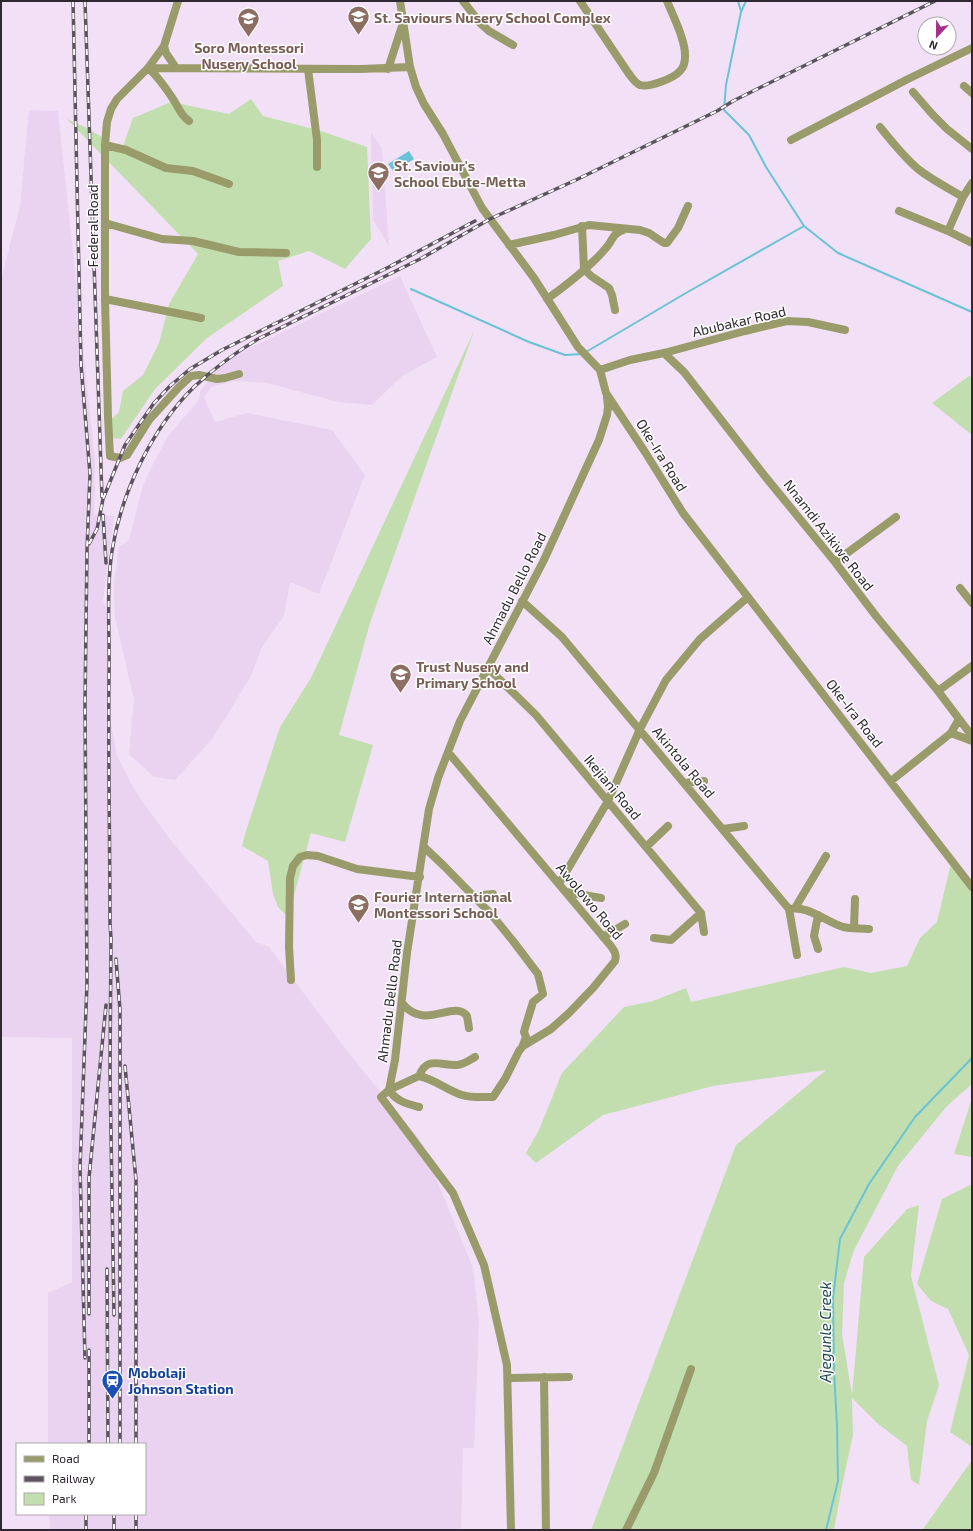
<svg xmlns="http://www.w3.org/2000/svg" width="973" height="1531" font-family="'Exo 2',sans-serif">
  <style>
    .built { fill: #ead3f1 }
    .green { fill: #c2deae }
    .water { fill: #69c3d4 }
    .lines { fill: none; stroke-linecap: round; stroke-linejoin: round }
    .stream { stroke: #69c3d4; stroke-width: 2 }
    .minor { stroke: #9a9b6a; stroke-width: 8 }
    .rail-casing { stroke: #5d535f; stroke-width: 3.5 }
    .rail { stroke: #fff; stroke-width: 2; stroke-dasharray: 6; stroke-linecap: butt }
    .labels { text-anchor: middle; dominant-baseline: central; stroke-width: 3; stroke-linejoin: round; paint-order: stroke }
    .education-label { font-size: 14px; font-weight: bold; fill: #785e54; stroke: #fff; text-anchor: start }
    .street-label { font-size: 14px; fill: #2f2830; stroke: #fff }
    .transit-label { font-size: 14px; font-weight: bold; fill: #164399; stroke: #fff; text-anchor: start }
    .water-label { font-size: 15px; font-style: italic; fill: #1b454d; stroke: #fff }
  </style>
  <rect width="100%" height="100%" fill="#f2e0f7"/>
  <path class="built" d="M29,110L58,111L95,461L94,514L114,516L103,600L109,619L111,724L117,756L137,794L169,838L256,942L269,947L351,1056L421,1141L473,1268L479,1323L474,1448H463L461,1530H50L49,1514H145V1444H48V1293L72,1282V1038L1,1037V280L20,206Z
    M371,132L382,149L389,246L373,220Z
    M400,276L437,357L402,376L372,405L338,402L267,383L233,381L211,387L204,397L215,422L247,413L332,430L365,475L319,594L290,582L284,616L262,647L251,676L213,738L175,780L154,777L129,754L134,699L115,618L114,582L119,547L129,540L143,485L155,460L168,436L199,400L200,391L219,367L248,349Z"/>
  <path class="green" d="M251,99L263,116L321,131L367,147L371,239L345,269L309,251L278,261L283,286L207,338L155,389L121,439L112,438L105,425L119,412L123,391L143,375L159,343L169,304L198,254L67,119L85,127L122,149L133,118L171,102L229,114Z
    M474,331L370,623L339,735L373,745L345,842L311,833L288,917L278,907L273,894L268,861L242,846L245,834L280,727L311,678Z
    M969,376L972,377V435L932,403Z
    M952,859L972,884V1084L947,1106L898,1166L854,1250L844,1283L842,1334L852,1395L864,1257L907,1209L919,1205L911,1276L939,1385L927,1421L919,1485L911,1480L907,1446L877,1423L852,1398L853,1435L842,1486L834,1530H591L736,1145L826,1070L713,1086L603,1115L536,1163L526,1153L539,1130L562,1073L624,1007L653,1001L686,988L691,1002L844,967L871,973L907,966L920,938L937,922Z
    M972,1098V1157L954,1154Z
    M972,1184V1447L950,1432L969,1355L948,1309L931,1301L917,1284L942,1199Z
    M972,1460V1530H924L923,1529Z"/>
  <path class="water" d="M409,151L414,159L394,172L388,164Z"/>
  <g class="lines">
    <path class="stream" d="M738,1L741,11
      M746,1L741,12L726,85L724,110L749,135L766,167L804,226L838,253L972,312
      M411,289L529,342L565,355L582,354
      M586,352L686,293L804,226
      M826,1530L838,1481L837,1426L834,1370L833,1298L840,1239L869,1184L915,1117L972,1058"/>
    <path class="minor" d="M178,1L164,46L148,68L117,99L111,109L107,122L105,145V299L108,417L110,456L120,458L127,455L149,420L179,387L191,376L199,375L217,379L225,378L239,374
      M400,1L410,67L416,87L424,104L443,134L482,208L534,278L578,347L600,370L606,393L645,452L683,513L972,887
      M463,1L480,23L489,31L513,45
      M580,1L629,74C632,78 636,84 640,85C649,88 674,78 680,71C684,67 685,63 685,57C686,41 673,16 667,1
      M164,46L166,53L176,68
      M148,68L361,69L410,67
      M148,68C156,74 171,95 176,104C180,111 182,116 189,121
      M308,69L317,140V167
      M388,69L402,26
      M964,86L972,93
      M913,92L933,115L947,129L972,149
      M880,127C892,142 904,157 918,169C932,180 948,188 963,197
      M791,140L908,79L972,48
      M105,145L126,150L166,168L193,171L229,184
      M899,211L948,231L972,243
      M105,223L162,239L193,241L239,252L286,253
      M582,226L584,269L591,276L609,288L612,295L615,310
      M948,231L963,197L972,183
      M509,245L554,235L589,225L640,230L649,233L664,243H667L678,228L688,206
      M105,299L201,318
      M547,299C568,284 589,268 606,248C615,238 610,235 625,229
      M664,353L684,372L764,475L835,562L876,616L938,691L972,736
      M600,370L630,360L664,353L745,331L787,321L808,322L845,330
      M835,562L896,517
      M960,588L972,603
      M522,601L562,637L789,909L797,955
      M488,668L536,715L701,913L704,932
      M938,691L972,666
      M951,733L972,741
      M448,752L610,945C614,950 617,954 615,961L593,988L569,1013L551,1029L523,1046L519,1051L505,1079L493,1097C483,1097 471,1098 462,1095C447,1090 434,1079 419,1076L389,1090L381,1097L453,1193L484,1265L507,1365L511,1530
      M891,781L951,733L959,719
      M685,783L704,781
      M723,829L744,826
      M424,847L444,866L491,914L513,941L538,974L543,994L533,1002L525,1028L524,1032L526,1037L523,1045
      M646,847L668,826
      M559,884L608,801L640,729L666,680L700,639L748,597
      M566,892L601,898
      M474,896L493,894
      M795,908L826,856
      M789,909C808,905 826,922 843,927C851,929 861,928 869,929
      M818,915L814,936L818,949
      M854,928L855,899
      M603,937L625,924
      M654,938L671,940L701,913
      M291,980L289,947L290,878L293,866L300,857L307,855L318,856L357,869L420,877
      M402,1003C425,1032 453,999 467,1016L469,1028
      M419,1076C427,1055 441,1066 457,1065C463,1065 470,1060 475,1057
      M419,1107C407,1104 396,1101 389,1090L395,1060L407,953L429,809L438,778L460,721L543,562L599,440L607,415L608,407L607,397
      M544,1377L546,1530
      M508,1378L569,1377
      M626,1530L654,1473L691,1369"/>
    <defs>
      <path id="rail" d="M73,1L81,365L90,474L87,550L85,705L87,983L80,1168L85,1358
        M85,1L102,497
        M103,515L106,563
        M89,544L97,529L103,499L125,445L154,403L170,386L190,369L222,350L387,268L475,221
        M116,959L120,1010V1444
        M125,1066L136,1180V1444
        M107,1269L108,1444
        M89,1314V1178L106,1005
        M114,1315L110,1072L111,938L110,924C110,841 108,759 109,676C110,635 106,592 112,551C121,493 152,428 194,387C213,369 235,353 258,339L422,258L490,219L578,179L717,111L733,101L935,1
        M89,1350V1444
        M86,1514V1530
        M136,1514V1530
        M114,1530V1514"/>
    </defs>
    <use href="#rail" class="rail-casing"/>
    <use href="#rail" class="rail"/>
  </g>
  <defs>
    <symbol id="school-pin" viewBox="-11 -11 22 30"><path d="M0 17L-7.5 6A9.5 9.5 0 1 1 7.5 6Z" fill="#8d6e63" stroke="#fff"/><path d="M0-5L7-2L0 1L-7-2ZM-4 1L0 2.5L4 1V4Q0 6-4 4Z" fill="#fff"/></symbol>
    <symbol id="station-pin" viewBox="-11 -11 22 30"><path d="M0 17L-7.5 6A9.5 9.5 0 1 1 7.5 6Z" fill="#1a4fb4" stroke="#fff"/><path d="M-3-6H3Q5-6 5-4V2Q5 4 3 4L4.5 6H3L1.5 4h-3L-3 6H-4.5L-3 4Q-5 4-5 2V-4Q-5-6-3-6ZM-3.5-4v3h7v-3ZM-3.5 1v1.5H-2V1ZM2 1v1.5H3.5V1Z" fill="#fff"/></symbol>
  </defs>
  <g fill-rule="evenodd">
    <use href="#school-pin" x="346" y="4" width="25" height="34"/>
    <use href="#school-pin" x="236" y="6" width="25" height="34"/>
    <use href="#school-pin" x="366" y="160" width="25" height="34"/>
    <use href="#school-pin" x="388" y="662" width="25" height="34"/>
    <use href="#school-pin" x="346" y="892" width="25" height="34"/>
    <use href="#station-pin" x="100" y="1368" width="25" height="34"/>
  </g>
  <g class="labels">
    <g class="education-label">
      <text x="374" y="17">St. Saviours Nusery School Complex</text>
      <text x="249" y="47" text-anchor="middle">Soro Montessori<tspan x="249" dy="16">Nusery School</tspan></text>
      <text x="394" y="165">St. Saviour's<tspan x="394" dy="16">School Ebute-Metta</tspan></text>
      <text x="416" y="666">Trust Nusery and<tspan x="416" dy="16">Primary School</tspan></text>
      <text x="374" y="896">Fourier International<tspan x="374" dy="16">Montessori School</tspan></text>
    </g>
    <g class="street-label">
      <text transform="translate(92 226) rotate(-90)">Federal Road</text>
      <text transform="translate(739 321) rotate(-13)">Abubakar Road</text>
      <text transform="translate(662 455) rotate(58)">Oke-Ira Road</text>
      <text transform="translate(829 535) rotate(52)">Nnamdi Azikiwe Road</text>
      <text transform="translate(514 588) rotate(-63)">Ahmadu Bello Road</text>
      <text transform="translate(855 713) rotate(52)">Oke-Ira Road</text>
      <text transform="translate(684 762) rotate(50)">Akintola Road</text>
      <text transform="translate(613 787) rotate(50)">Ikejiani Road</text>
      <text transform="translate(590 901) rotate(50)">Awolowo Road</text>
      <text transform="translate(389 1001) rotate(-83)">Ahmadu Bello Road</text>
    </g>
    <g class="transit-label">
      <text x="128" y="1372">Mobolaji<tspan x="128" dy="16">Johnson Station</tspan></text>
    </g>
    <g class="water-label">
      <text transform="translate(825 1332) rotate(-90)">Ajegunle Creek</text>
    </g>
  </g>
  <rect width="973" height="1531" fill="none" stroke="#2f2830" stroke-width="4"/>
  <rect x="16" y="1443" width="130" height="72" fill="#ffffff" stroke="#aca9ac"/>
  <rect x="24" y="1456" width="20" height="6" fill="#9a9b6a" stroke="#aca9ac"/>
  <text x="52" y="1463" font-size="12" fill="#2f2830">Road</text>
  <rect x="24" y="1476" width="20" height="6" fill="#5d535f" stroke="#aca9ac"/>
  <text x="52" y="1483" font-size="12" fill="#2f2830">Railway</text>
  <rect x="24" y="1493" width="20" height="12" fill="#c2deae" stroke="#aca9ac"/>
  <text x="52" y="1503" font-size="12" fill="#2f2830">Park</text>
  <g transform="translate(937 36) rotate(202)"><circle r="19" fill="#ffffff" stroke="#aca9ac"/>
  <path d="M0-3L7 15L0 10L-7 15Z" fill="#a63089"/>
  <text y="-6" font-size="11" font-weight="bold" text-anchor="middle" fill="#2f2830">N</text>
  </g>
</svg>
